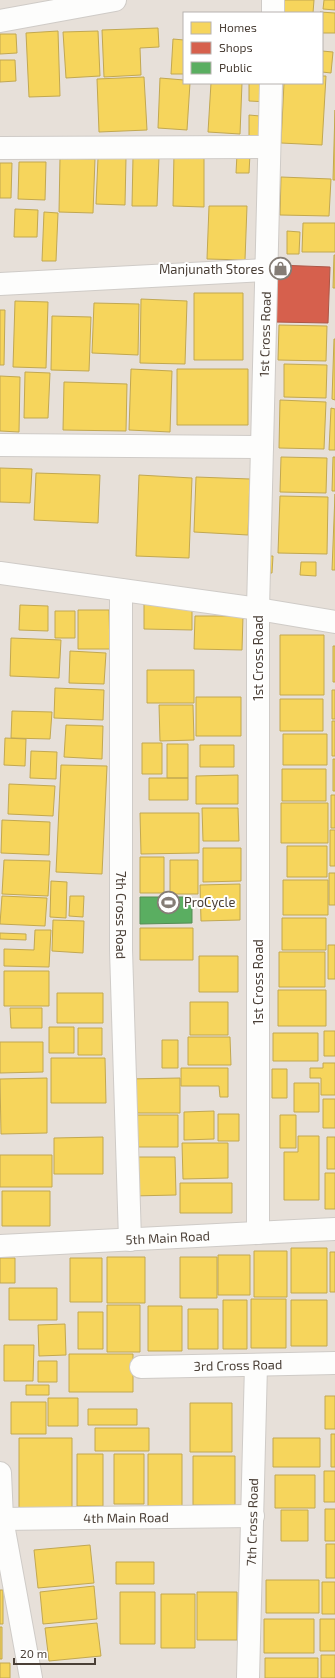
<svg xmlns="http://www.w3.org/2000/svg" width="335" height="1678" font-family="'Exo 2',sans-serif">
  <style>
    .residential { fill: #e7e0d9; fill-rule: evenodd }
    .homes { fill: #f6d55c; stroke: #c2a851 }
    .shops { fill: #d6604d; stroke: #ac5646 }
    .public { fill: #5aae61; stroke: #558d54 }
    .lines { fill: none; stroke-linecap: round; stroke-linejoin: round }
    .street-casing { stroke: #cfcbc7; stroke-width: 24 }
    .street { stroke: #fdfdfc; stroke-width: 22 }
    .labels { text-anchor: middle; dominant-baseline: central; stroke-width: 4; stroke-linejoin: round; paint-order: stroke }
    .poi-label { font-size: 13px; fill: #4a3f36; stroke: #fff; text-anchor: end }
    .street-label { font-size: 13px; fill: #4a3f36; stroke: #fff }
  </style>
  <rect width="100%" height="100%" fill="#f2efec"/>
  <path class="residential" d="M0,0H335V1678H0ZM184,13H322V83H184Z"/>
  <path class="homes" d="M282,0H314L313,13H281Z
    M324,0H335V10L323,9Z
    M320,12L335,13V33H322V13Z
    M158,28L159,47L140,48L141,75L104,77L102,30Z
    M58,31L60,96L29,97L26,33Z
    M98,31L100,76L66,78L63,32Z
    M0,34H16L17,53L0,54Z
    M173,39L184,40V74H171Z
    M322,51L333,52L331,73L322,72Z
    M0,60H15L16,81L0,82Z
    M322,76H326L322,145L281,143L284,83H322Z
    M144,77L147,130L99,132L97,79Z
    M160,78L184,80V83H190L187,130L158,128Z
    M211,83H242L240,134L208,132Z
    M249,83H268V102L249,101Z
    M335,110V180H333Z
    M249,115L260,116V138L249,137Z
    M174,153H204V207L173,206Z
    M237,154H250L249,173H236Z
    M133,157H159L157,206H132Z
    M60,158L95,159L93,213L59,212Z
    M98,158H126L125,205L96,204Z
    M19,162H46L45,200L18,199Z
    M0,163H12L11,198H0Z
    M281,177L331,179L329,216L280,215Z
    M209,206H247L245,260L207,259Z
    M15,209L38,210L37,237H14Z
    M44,212L58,213L56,261H42Z
    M303,223H335V252H302Z
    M287,231L300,232L299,254H287Z
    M334,255H335V288H333Z
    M194,293H243V360H194Z
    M141,299L187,301L185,364L140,363Z
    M15,301L48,302L46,368L13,367Z
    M94,303L139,304L138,355L92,353Z
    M0,310H5L4,365H0Z
    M52,316L91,317L89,371L51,370Z
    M279,325L327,326L326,361L278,360Z
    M334,339H335V400L332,399Z
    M284,364L327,365L326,398L284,397Z
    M131,369L172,371L170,432L129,430Z
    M177,369H248V425H177Z
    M25,372L50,373L48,418H24Z
    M0,376L20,377L19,432L0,431Z
    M64,382L127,384L126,431L63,430Z
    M280,400L326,402L324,449L279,448Z
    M331,408L335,409V450H329Z
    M281,457L327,458L326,493L280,492Z
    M333,457H335V491H332Z
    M0,468L32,469L30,503L0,502Z
    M36,473L100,475L98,523L34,520Z
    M139,475L192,478L189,558L136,556Z
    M196,477L250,479L248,535L194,532Z
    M335,494V570H332Z
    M280,496L328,497L327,554L278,553Z
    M262,556H273L272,573H261Z
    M301,562H316V576L300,575Z
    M144,601L192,602V630L144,629Z
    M20,605L48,606V631L19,630Z
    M78,610H109L110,649H78Z
    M55,611H75V638H55Z
    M195,616H243L242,650L194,649Z
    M280,635H324V695H280Z
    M11,638L61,640L59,678L10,676Z
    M333,646H335V682H333Z
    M70,651L106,653L104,684L69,683Z
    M147,670H194V703H147Z
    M55,688L104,690L103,720L54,718Z
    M332,690H335V719H332Z
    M196,697H241V736H196Z
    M280,699H323V731H280Z
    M159,705H193L194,740L160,741Z
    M12,711L52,712L50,739L11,738Z
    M332,721H335V756H332Z
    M66,725L103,726L102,759L64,757Z
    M283,734H327V765H283Z
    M5,738L26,739L25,766L4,765Z
    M142,743H162V774H142Z
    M167,744H188V778H167Z
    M200,745H234V767H200Z
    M31,751L57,752L56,779L30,778Z
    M333,759H335V791H333Z
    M61,765L107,766L102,874L56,872Z
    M282,769H326V801H282Z
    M238,775V804H196V776Z
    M149,778H188V800H149Z
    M9,784L55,786L53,816L8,814Z
    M331,795H335V828H331Z
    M281,803H328V843H281Z
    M202,808H238L239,841H203Z
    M140,813H199V853L141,854Z
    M2,820L50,822L49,855L1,853Z
    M330,830H335V866H330Z
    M287,846H327V877H287Z
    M203,848H241V881L203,882Z
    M140,857H164V893H140Z
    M4,860L50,861L48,896L2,894Z
    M170,860H198V894H170Z
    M329,873H335V905H329Z
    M283,880H328V915H283Z
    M51,881L67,882L66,918L50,917Z
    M240,884V920L201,921L200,885Z
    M2,896L47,898L45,926L0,924Z
    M70,896H84L83,917L69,916Z
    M282,918H326V950H282Z
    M53,920L84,921L83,953L52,951Z
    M140,928H193V960H140Z
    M35,930H51L49,967L4,966V949L34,950Z
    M0,933L26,934V940L0,939Z
    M328,945H335V979H328Z
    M279,952H325V987H279Z
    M199,956H238V992H199Z
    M4,971H49V1006H4Z
    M278,990H326V1026H278Z
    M57,993H103V1023H57Z
    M190,1002H228V1035H190Z
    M10,1008H42V1028H11Z
    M49,1027H74V1053H49Z
    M78,1028H102V1055H78Z
    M324,1031H335V1056H324Z
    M273,1033H318V1061H273Z
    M188,1037H230L231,1065H188Z
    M162,1040H178V1068H162Z
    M0,1042H43V1072L0,1073Z
    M51,1058H105L106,1103H51Z
    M323,1063H335V1095H321V1078H310V1068H323Z
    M181,1068H228V1097H220L219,1086H181Z
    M272,1069H287V1098H272Z
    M47,1078V1133L1,1134L0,1079Z
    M180,1078V1113H128L127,1079Z
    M294,1083H319V1112H294Z
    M323,1099H335V1128H323Z
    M214,1111V1139L184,1140V1112Z
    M218,1114H239V1141H218Z
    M133,1115H178V1147H134Z
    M280,1115H296V1148H280Z
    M298,1136H319V1200H284V1152H298Z
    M103,1137V1174H54V1138Z
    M327,1137H335V1169H327Z
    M182,1143H228V1178L183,1179Z
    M0,1155H52V1187H0Z
    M132,1157H175L176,1195L132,1196Z
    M325,1173H335V1209H325Z
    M180,1183H232V1213H180Z
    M2,1191H50V1226H2Z
    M291,1248H327V1293H291Z
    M254,1251H287V1297H254Z
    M330,1252H335V1292H330Z
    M218,1255H250V1295H218Z
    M107,1257H145V1303H107Z
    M180,1257H217V1298H180Z
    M0,1258H15V1283H0Z
    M70,1258H102V1302H70Z
    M9,1288H57V1320H9Z
    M251,1299H286V1348H251Z
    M223,1300H247V1349H223Z
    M291,1300H327V1346H291Z
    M107,1305H140V1352H107Z
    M148,1306H182V1351H148Z
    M188,1309H218V1349H188Z
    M78,1312H103V1349H78Z
    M65,1324L66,1355L39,1356L38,1325Z
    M4,1345H34L33,1381H4Z
    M69,1354H133V1392H69Z
    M38,1361H57V1382H38Z
    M26,1385H49V1395H26Z
    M325,1396H335V1429H325Z
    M48,1398H78V1426H48Z
    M11,1402H46V1434H11Z
    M190,1403H232V1452H190Z
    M88,1409H137V1425H88Z
    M95,1428H149V1451H95Z
    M331,1434H335V1467H331Z
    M19,1438H72V1509H19Z
    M273,1438H320V1467H273Z
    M77,1454H103V1506H77Z
    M114,1454H144V1504H114Z
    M148,1454H182V1508H148Z
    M193,1456H235V1505H193Z
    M324,1471H335V1502H324Z
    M275,1475H315V1508H275Z
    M325,1509H335V1541H325Z
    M281,1510H308V1541H281Z
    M326,1544H335V1578H326Z
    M90,1545L94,1583L38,1588L34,1550Z
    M116,1562H154V1584H116Z
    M266,1580H319V1613H266Z
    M322,1582H335V1614H322Z
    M94,1586L97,1619L43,1624L40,1592Z
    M0,1590H3V1624H0Z
    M120,1592H155V1644H120Z
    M197,1592H237V1640H197Z
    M161,1594H195V1648H161Z
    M264,1619H314V1653H264Z
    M320,1619H335V1651H320Z
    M97,1623L101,1656L49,1661L45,1628Z
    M0,1627H2V1659H0Z
    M321,1655H335V1678H321Z
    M265,1658H318V1678H265Z
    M0,1663H10V1678H0Z"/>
  <path class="shops" d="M277,265L330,267L328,323L275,322Z"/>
  <path class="public" d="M140,897H192V923L140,924Z"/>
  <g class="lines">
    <defs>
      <g id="street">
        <path d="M273,13V0"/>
        <path d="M0,21L115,0"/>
        <path d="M0,148L269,147"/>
        <path d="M0,284L266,270"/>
        <path d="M0,445L262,447"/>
        <path d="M0,573L258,609L335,622"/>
        <path id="s1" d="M121,590V950L130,1240"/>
        <path id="s2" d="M258,1233V609L271,83"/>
        <path id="s3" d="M0,1246L335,1229"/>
        <path id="s4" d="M141,1367L335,1363"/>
        <path d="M0,1473L2,1519L31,1678"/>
        <path id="s5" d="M0,1519L253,1516"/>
        <path id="s6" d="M248,1678L256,1365"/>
      </g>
    </defs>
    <use href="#street" class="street-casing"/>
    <use href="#street" class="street"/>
  </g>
  <defs>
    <symbol id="shop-ring" viewBox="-11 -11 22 22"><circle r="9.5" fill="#fff" stroke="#857d76" stroke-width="1.5"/><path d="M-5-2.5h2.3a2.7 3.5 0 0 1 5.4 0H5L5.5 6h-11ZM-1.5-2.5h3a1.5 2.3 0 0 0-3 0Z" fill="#857d76"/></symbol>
    <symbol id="stadium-ring" viewBox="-11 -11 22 22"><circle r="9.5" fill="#fff" stroke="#857d76" stroke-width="1.5"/><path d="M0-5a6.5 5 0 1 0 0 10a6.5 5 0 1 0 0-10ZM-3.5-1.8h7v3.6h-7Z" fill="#857d76"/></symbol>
  </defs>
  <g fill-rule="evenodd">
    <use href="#shop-ring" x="268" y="256" width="25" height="25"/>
    <use href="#stadium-ring" x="156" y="890" width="25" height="25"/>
  </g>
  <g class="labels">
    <g class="poi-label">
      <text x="264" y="269">Manjunath Stores</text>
      <text x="184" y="902" text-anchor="start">ProCycle</text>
    </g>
    <g class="street-label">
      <text stroke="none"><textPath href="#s2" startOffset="899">1st Cross Road</textPath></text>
      <text transform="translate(258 658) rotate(-90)">1st Cross Road</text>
      <text stroke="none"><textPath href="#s1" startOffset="325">7th Cross Road</textPath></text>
      <text transform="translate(258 982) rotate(-90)">1st Cross Road</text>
      <text stroke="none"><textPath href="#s3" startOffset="168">5th Main Road</textPath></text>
      <text stroke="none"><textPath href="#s4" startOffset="97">3rd Cross Road</textPath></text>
      <text stroke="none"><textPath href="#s5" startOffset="126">4th Main Road</textPath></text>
      <text stroke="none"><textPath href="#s6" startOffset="156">7th Cross Road</textPath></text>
    </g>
  </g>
  <rect x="183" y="12" width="140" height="72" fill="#ffffff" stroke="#b7b2af"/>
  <rect x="191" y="22" width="20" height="12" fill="#f6d55c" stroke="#b7b2af"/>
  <text x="219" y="32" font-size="12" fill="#4a3f36">Homes</text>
  <rect x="191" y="42" width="20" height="12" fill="#d6604d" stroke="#b7b2af"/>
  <text x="219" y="52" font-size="12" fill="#4a3f36">Shops</text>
  <rect x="191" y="62" width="20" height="12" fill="#5aae61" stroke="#b7b2af"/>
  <text x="219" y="72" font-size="12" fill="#4a3f36">Public</text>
  <path d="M14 1658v6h81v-6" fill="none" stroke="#4a3f36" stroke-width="2"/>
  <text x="20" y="1658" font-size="12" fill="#4a3f36" stroke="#ffffff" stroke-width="3" paint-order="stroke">20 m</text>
</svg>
